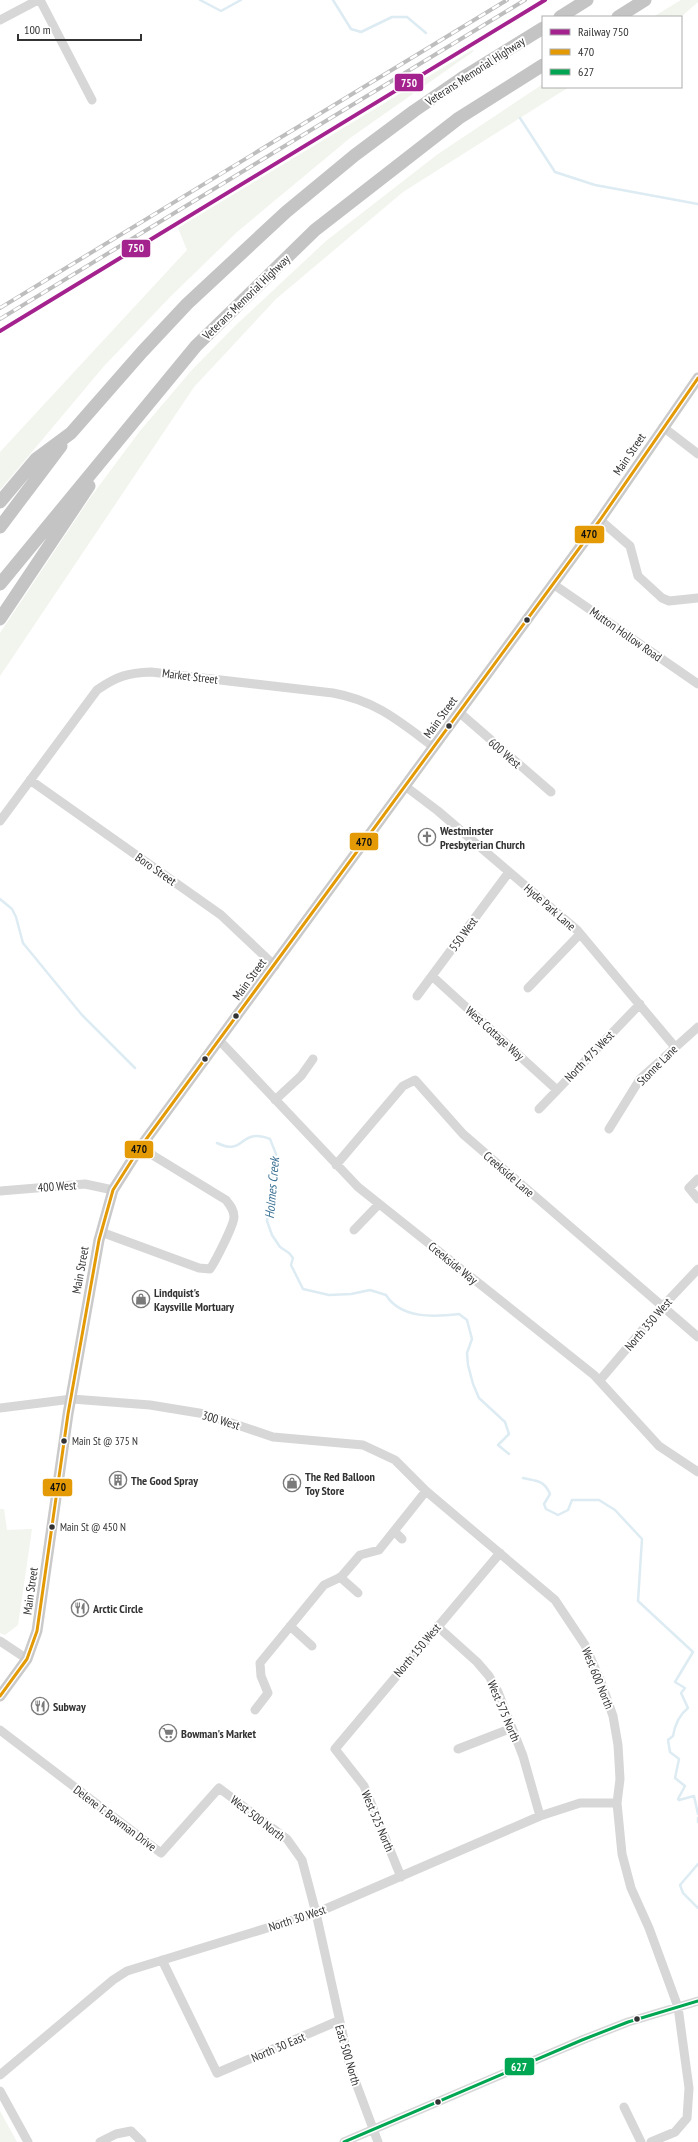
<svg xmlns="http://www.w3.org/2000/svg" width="698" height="2142" font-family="'PT Sans Narrow',sans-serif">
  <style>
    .green { fill: #f1f5ed }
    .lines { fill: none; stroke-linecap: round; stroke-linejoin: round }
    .stream { stroke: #ddebf3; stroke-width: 2.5 }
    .minor { stroke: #d7d7d7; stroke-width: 9 }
    .major { stroke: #cacaca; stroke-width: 11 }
    .highway { stroke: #c4c4c4; stroke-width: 13 }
    .rail-casing { stroke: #bebebe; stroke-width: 4 }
    .rail { stroke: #fff; stroke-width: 2.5; stroke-dasharray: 8; stroke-linecap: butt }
    .bus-1-casing { stroke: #fff; stroke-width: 6 }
    .bus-2-casing { stroke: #fff; stroke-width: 6 }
    .bus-1 { stroke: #e39a05; stroke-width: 3 }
    .bus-2 { stroke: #00a651; stroke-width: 3 }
    .rail-1-casing { stroke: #fff; stroke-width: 7 }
    .rail-1 { stroke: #a4228e; stroke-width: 4 }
    .bus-dot { fill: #333; stroke: #fff; stroke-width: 1.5 }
    .labels { text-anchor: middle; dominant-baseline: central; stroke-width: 4; stroke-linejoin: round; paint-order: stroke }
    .bus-label { font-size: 11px; fill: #333; stroke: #fff; text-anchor: start }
    .street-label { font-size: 12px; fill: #333; stroke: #fff }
    .poi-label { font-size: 12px; font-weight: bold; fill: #333; stroke: #fff; text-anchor: start }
    .water-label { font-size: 13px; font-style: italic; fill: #3f7597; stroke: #fff }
    .line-badge { stroke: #fff; stroke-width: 1.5 }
    .badge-label { font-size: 11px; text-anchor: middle; font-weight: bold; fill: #fff }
    .pale-badge-label { font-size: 11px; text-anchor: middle; font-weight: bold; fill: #111 }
  </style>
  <rect width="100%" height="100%" fill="#fff"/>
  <path class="green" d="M681,0H698V2L681,17H653Z
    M472,50L474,51L350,138L237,232L171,296L104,366L0,490V452L187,250L178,228Z
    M543,84V87H569L403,192L276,299L194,387L0,676V633L90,498L140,431L191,371L235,326L326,241L438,154Z
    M0,1509H4L7,1530L32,1529L18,1625L5,1635L0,1633Z
    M0,2111L17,2142H0Z"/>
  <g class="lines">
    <path class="stream" d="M200,0L221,11L241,0
      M333,0L351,29L361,32L392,17H407L426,33
      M520,118L555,172L595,185L698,204
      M0,899L12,909L16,917L23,943L82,1015L135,1068
      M217,1143C246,1157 238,1127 270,1139L276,1154L267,1221L272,1235L280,1247L289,1253L293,1258L291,1265L303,1289L329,1295L351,1294L370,1290L386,1295C401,1319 434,1317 459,1314L467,1320L472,1339L467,1353L468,1365L473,1384L479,1398L505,1422L509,1434L498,1445L509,1454
      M523,1478C537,1481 544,1480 550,1494L544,1504L546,1509L558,1515L568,1510L572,1500H599L615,1510L642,1539L638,1601L693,1652L675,1682L685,1688L681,1693L688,1708C679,1715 675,1724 673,1736L668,1740L670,1752L679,1759L675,1778L685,1786L678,1799L679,1800L694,1796L698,1814
      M698,1818V1822
      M698,1864L680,1885L683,1893L698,1908"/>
    <path class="minor" d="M40,0L92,100
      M0,20L38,0
      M663,427L698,454
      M600,520L630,546L638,576L662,598L669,601L698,598
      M553,584L698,684
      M460,713L551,792
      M30,780L221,915L275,966
      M405,786L438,811L577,930L675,1047
      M0,821L97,690C117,676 128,673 151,672L333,693C377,701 400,722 434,747
      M432,976L557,1090
      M528,988L580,934
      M417,996L509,872
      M220,1041L358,1187L594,1375L659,1446L698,1472
      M275,1100L301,1076L313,1059
      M539,1109L640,1004
      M609,1129L640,1079L698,1027
      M336,1165L403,1086L415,1080L463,1134L698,1337
      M698,1179L689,1188L698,1199
      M0,1191L85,1184L113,1190
      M354,1230L379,1204
      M101,1232L199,1268L210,1269C215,1262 234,1225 234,1217C234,1210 230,1205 226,1200L154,1156L142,1145
      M600,1380L662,1307L698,1269
      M0,1408L72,1399L150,1405L205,1414L273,1437L363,1445L395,1460L426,1491L555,1600L585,1645L601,1682L613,1716L618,1745L620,1779L617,1803L622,1854L631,1888L649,1928L678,2007L689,2088L687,2118L675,2132L651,2142
      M394,1531L402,1539
      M340,1577L358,1593
      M290,1626L312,1646
      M437,1626L477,1662L489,1676L498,1692L523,1756L540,1816
      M0,1641L27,1659
      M255,1710L268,1693L261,1676L260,1663L324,1585L341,1577L360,1555L379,1550L426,1491
      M0,1730L161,1853L219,1788L287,1839L302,1860L316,1913L350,2067L378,2142
      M458,1749L512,1728
      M401,1877L364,1786L335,1749L500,1553
      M162,1960L217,2073L338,2021
      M0,2075L113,1980L127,1971L316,1913L540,1816L580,1803H617
      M0,2091L28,2142
      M624,2107L641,2142
      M100,2142L116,2134L131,2131L142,2142
      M344,2142L582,2040L628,2022L698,2001"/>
    <path class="major" d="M0,1696L27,1659L37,1631L68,1414L99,1240L113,1190L139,1149L600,520L698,378"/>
    <path class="highway" d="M560,17L587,0
      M618,17L645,0
      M0,502L36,459L71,433L142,352L187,304L286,212L355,155L414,111L462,78L543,28
      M0,527L61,446
      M0,584L196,346L315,230L459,118L543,65
      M0,619L89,486"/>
    <defs>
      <path id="rail" d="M0,308L507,0
        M0,319L525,0"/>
    </defs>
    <use href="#rail" class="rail-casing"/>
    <use href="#rail" class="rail"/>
    <defs>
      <path id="bus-1" d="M0,1696L27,1659L37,1631L68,1414L99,1240L113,1190L139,1149L600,520L698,378"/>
      <path id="bus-2" d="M344,2142L582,2040L628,2022L698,2001"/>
    </defs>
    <use href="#bus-1" class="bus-1-casing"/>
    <use href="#bus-2" class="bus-2-casing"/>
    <use href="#bus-1" class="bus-1"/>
    <use href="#bus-2" class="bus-2"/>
    <defs>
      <path id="rail-1" d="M0,331L545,0"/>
    </defs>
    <use href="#rail-1" class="rail-1-casing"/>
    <use href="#rail-1" class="rail-1"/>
  </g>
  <defs>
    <symbol id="church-ring" viewBox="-11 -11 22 22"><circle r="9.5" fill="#fff" stroke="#7a7a7a" stroke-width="1.5"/><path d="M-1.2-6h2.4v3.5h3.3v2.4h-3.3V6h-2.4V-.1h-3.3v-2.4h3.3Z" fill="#7a7a7a"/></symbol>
    <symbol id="shop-ring" viewBox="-11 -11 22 22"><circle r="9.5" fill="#fff" stroke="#7a7a7a" stroke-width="1.5"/><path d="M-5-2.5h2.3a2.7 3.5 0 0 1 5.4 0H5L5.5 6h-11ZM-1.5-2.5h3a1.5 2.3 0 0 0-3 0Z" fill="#7a7a7a"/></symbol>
    <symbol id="building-ring" viewBox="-11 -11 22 22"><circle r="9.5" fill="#fff" stroke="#7a7a7a" stroke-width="1.5"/><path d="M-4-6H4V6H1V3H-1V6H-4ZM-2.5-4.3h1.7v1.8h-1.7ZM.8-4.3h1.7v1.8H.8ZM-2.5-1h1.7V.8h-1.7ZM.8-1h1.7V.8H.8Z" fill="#7a7a7a"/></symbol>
    <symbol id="restaurant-ring" viewBox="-11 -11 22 22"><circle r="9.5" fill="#fff" stroke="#7a7a7a" stroke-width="1.5"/><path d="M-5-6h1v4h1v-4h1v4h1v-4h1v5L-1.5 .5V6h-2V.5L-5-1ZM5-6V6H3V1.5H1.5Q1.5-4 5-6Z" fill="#7a7a7a"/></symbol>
    <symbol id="supermarket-ring" viewBox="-11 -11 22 22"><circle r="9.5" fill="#fff" stroke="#7a7a7a" stroke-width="1.5"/><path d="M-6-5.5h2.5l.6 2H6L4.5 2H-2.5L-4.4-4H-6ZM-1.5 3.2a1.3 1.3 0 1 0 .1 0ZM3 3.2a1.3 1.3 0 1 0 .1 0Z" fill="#7a7a7a"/></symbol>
  </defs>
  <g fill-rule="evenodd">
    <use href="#church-ring" x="417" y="827" width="20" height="20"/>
    <use href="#shop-ring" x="131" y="1289" width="20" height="20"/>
    <use href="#building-ring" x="108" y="1470" width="20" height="20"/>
    <use href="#shop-ring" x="282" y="1473" width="20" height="20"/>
    <use href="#restaurant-ring" x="70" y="1598" width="20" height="20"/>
    <use href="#restaurant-ring" x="30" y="1696" width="20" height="20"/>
    <use href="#supermarket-ring" x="158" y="1723" width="20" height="20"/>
  </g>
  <g class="bus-dot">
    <circle cx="527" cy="620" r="3.5"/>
    <circle cx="449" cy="726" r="3.5"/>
    <circle cx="236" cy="1016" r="3.5"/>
    <circle cx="205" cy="1059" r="3.5"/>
    <circle cx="64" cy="1441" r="3.5"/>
    <circle cx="52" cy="1527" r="3.5"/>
    <circle cx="637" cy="2019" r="3.5"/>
    <circle cx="438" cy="2102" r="3.5"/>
  </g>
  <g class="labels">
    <g class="bus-label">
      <text x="72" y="1441">Main St @ 375 N</text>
      <text x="60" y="1527">Main St @ 450 N</text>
    </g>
    <g class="street-label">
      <text transform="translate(475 71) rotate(-33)">Veterans Memorial Highway</text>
      <text transform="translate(246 297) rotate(-44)">Veterans Memorial Highway</text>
      <text transform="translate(629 454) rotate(-56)">Main Street</text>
      <text transform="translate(626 634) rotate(35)">Mutton Hollow Road</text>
      <text transform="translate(190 676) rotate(7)">Market Street</text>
      <text transform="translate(440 717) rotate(-54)">Main Street</text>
      <text transform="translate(505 753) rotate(41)">600 West</text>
      <text transform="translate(156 869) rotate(35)">Boro Street</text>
      <text transform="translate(550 907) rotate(41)">Hyde Park Lane</text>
      <text transform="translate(463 934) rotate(-54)">550 West</text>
      <text transform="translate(249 979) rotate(-54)">Main Street</text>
      <text transform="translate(495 1033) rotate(42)">West Cottage Way</text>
      <text transform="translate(589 1056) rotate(-46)">North 475 West</text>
      <text transform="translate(657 1065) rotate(-45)">Stonne Lane</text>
      <text transform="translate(509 1174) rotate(41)">Creekside Lane</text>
      <text transform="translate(57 1186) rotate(-4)">400 West</text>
      <text transform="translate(453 1263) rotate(39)">Creekside Way</text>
      <text transform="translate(80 1270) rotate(-80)">Main Street</text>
      <text transform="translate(648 1324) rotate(-49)">North 350 West</text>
      <text transform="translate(221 1420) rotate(17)">300 West</text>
      <text transform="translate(30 1591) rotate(-82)">Main Street</text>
      <text transform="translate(417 1650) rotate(-50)">North 150 West</text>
      <text transform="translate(598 1678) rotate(68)">West 600 North</text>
      <text transform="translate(504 1711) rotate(67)">West 575 North</text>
      <text transform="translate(115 1818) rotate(37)">Delene T. Bowman Drive</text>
      <text transform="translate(258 1818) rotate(38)">West 500 North</text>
      <text transform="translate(378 1821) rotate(67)">West 525 North</text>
      <text transform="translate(297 1918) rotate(-18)">North 30 West</text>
      <text transform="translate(278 2047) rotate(-23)">North 30 East</text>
      <text transform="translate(348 2055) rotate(74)">East 500 North</text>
    </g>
    <g class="poi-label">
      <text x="440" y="830">Westminster<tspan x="440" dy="14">Presbyterian Church</tspan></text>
      <text x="154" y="1292">Lindquist's<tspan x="154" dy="14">Kaysville Mortuary</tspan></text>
      <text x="305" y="1476">The Red Balloon<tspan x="305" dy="14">Toy Store</tspan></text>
      <text x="131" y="1480">The Good Spray</text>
      <text x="93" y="1608">Arctic Circle</text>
      <text x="53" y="1706">Subway</text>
      <text x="181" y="1733">Bowman's Market</text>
    </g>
    <g class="water-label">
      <text transform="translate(272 1188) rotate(-85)">Holmes Creek</text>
    </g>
  </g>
  <g class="line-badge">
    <rect x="394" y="73" width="30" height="19" rx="4" fill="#a4228e"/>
    <rect x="121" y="239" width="30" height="19" rx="4" fill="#a4228e"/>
    <rect x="574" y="525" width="31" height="19" rx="4" fill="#e39a05"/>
    <rect x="349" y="832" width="30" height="19" rx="4" fill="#e39a05"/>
    <rect x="124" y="1140" width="30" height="19" rx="4" fill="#e39a05"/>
    <rect x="42" y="1478" width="31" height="19" rx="4" fill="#e39a05"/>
    <rect x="504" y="2057" width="31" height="19" rx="4" fill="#00a651"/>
  </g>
  <g class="badge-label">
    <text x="409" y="87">750</text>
    <text x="136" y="252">750</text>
    <text x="519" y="2071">627</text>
  </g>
  <g class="pale-badge-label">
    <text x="589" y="538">470</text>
    <text x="364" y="846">470</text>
    <text x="139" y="1153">470</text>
    <text x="58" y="1491">470</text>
  </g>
  <rect x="542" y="16" width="140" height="72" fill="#ffffff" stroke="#adadad"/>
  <rect x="550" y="29" width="20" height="6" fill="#a4228e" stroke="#adadad"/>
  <text x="578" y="36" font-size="12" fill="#333333">Railway 750</text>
  <rect x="550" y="49" width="20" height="6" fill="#e39a05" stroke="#adadad"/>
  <text x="578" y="56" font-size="12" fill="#333333">470</text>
  <rect x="550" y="69" width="20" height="6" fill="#00a651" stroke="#adadad"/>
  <text x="578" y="76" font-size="12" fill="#333333">627</text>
  <path d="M18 34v6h123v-6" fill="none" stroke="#333333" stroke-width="2"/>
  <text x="24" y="34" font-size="12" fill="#333333" stroke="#ffffff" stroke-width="3" paint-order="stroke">100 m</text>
</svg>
